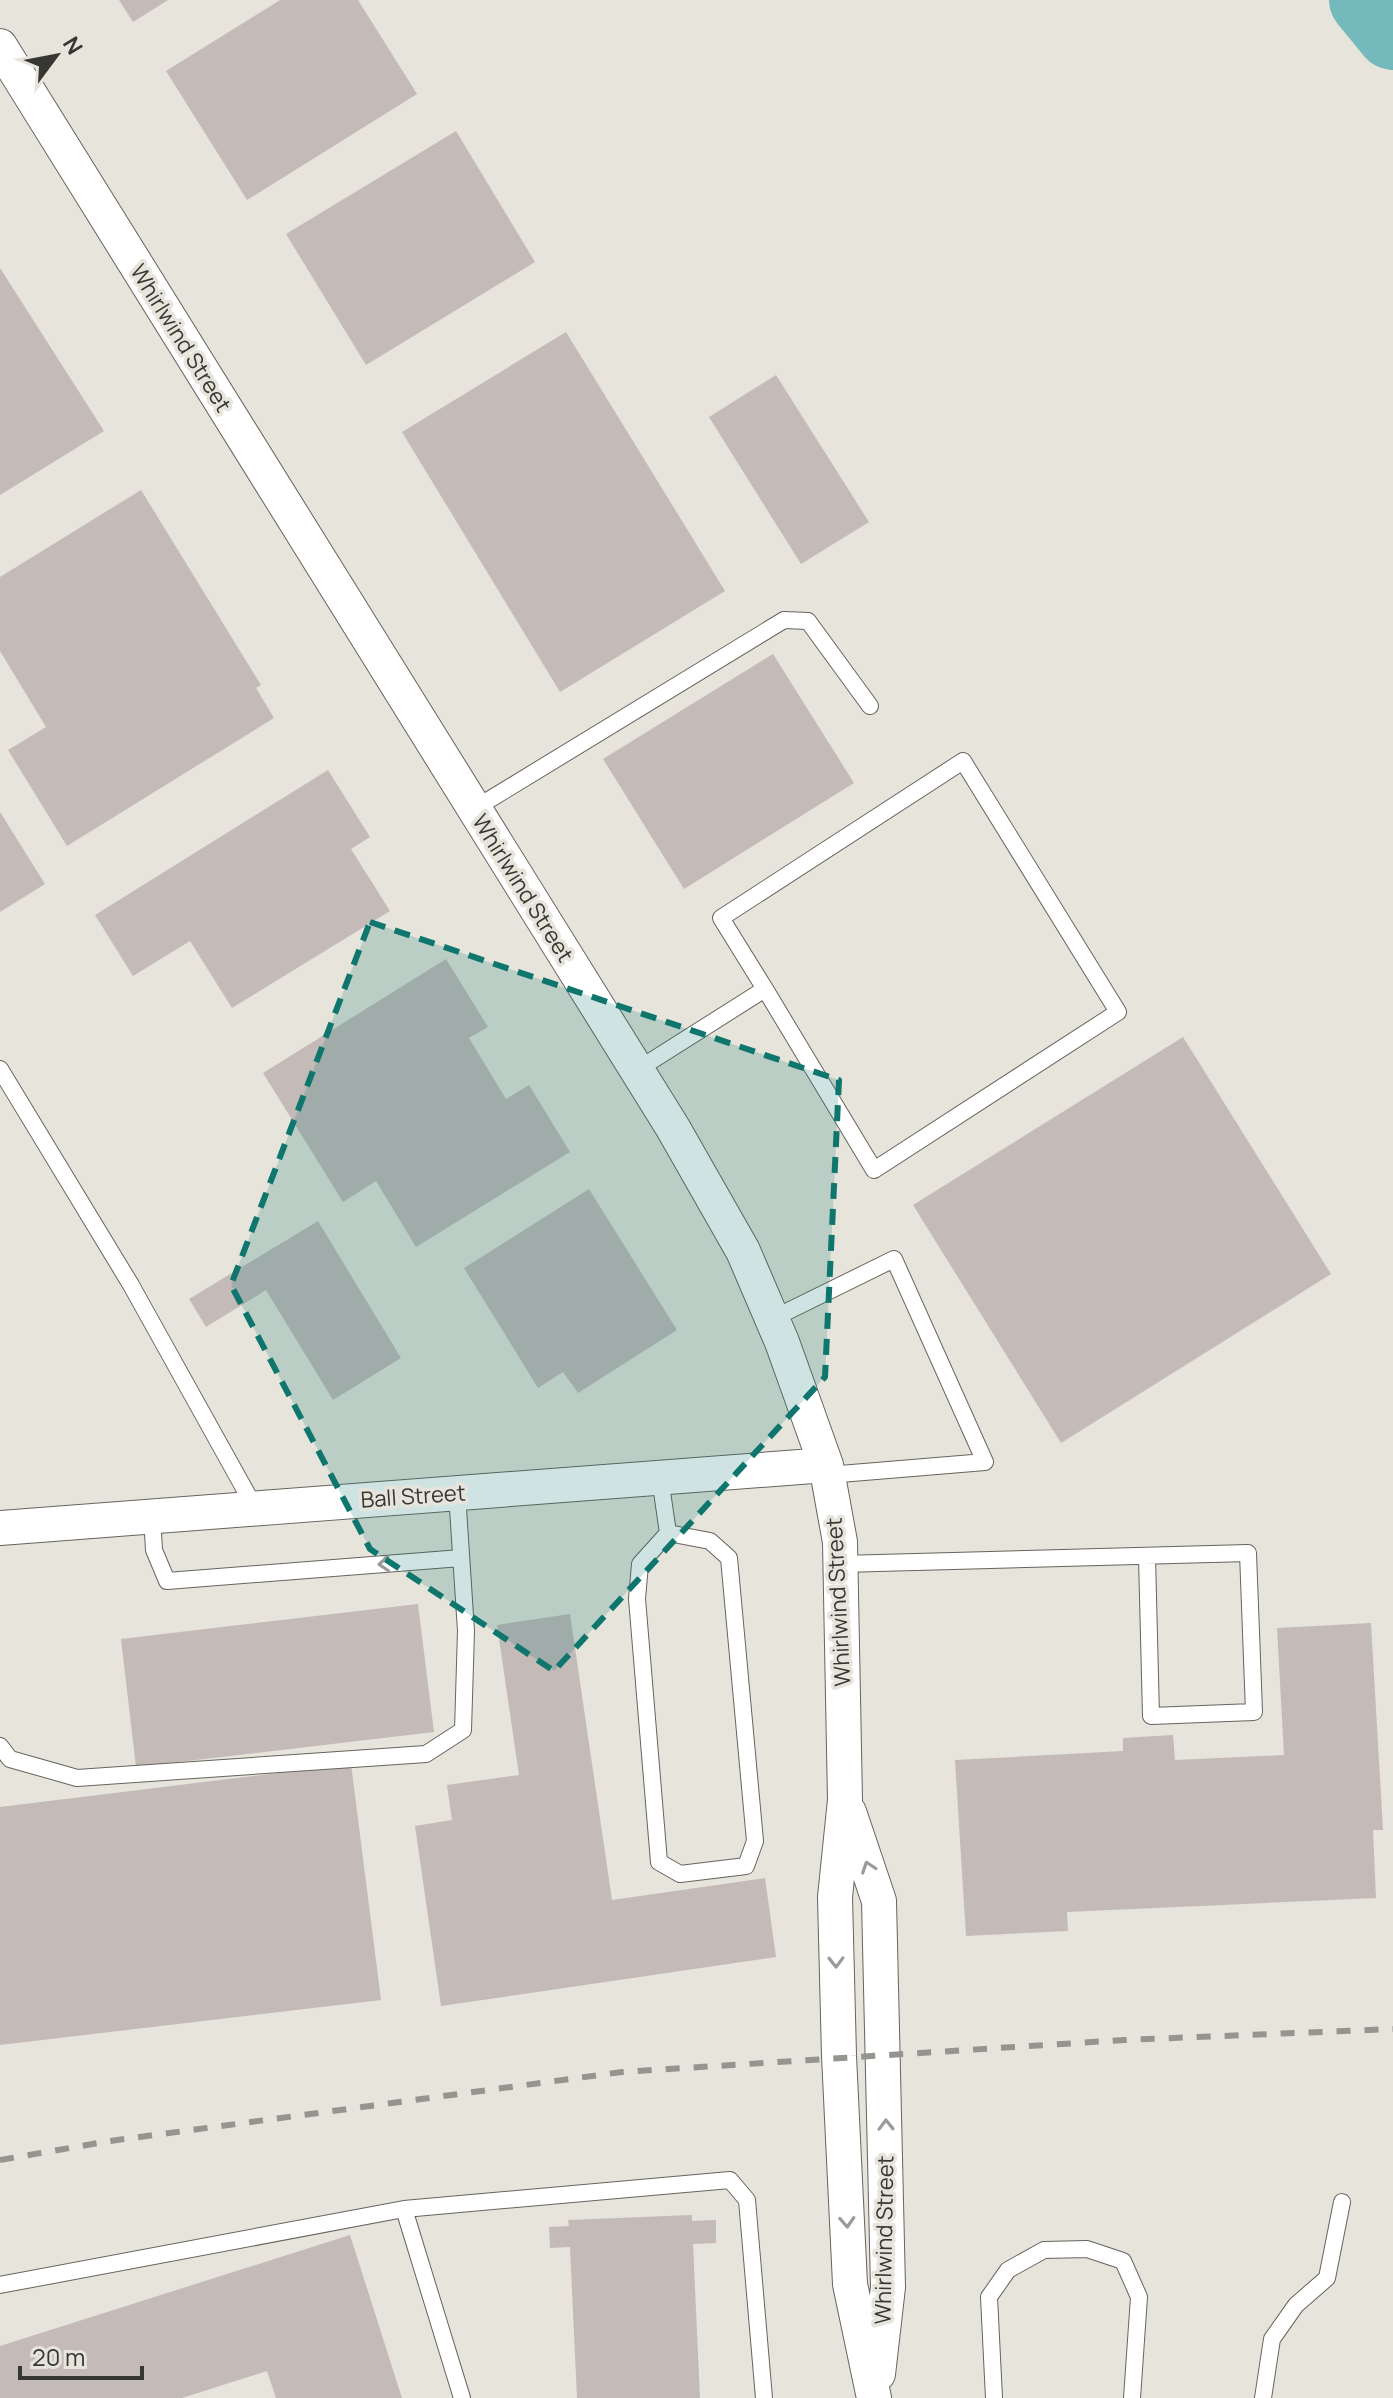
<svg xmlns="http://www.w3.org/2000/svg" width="1393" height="2398" font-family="Manrope,sans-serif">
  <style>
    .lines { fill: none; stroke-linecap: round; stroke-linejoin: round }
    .river { stroke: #74b9bb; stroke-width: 74 }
    .building { fill: #c4bab8 }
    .lane-casing { stroke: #66645c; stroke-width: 18 }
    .street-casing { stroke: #66645c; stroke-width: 36 }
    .lane { stroke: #fff; stroke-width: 16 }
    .street { stroke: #fff; stroke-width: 34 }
    .rail { stroke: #96948e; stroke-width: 6; stroke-dasharray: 14 14; stroke-linecap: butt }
    .oneway { stroke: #9a9a98 }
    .marked { fill: #0f766e; fill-opacity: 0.2; stroke: #0f766e; stroke-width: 6; stroke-dasharray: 16 10; stroke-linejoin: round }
    .labels { text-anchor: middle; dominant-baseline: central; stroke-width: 7; stroke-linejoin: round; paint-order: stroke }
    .street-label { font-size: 22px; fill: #363632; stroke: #e6e4db }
  </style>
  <rect width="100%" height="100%" fill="#e6e4db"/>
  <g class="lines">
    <path class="river" d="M1366,0L1393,33"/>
  </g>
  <path class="building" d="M119,0H168L133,22Z
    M280,0H358L417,94L247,200L166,71Z
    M456,131L535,262L366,365L286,234Z
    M0,268L104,431L0,495Z
    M566,332L725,591L560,692L402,432Z
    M776,375L869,522L801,564L709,417Z
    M141,490L261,685L256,688L274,718L67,846L8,750L46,727L0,651V577Z
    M773,654L854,783L684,889L603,759Z
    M328,770L370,837L351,849L390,911L232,1008L190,941L133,976L95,915Z
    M0,812L45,884L0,912Z
    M446,959L488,1027L469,1038L506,1099L529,1085L570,1152L416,1247L376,1181L343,1202L263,1073Z
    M1183,1037L1331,1274L1061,1443L913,1205Z
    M589,1189L677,1330L578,1393L563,1372L538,1388L464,1268Z
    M318,1221L401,1358L333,1400L266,1290L206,1327L189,1299Z
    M418,1604L434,1732L136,1767L121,1639Z
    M570,1614L612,1900L765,1878L776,1957L441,2006L415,1826L452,1820L447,1785L519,1775L497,1625Z
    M1371,1623L1383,1830H1373L1376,1898L1067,1912L1068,1931L966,1936L955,1760L1123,1751V1738L1173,1735L1175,1760L1284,1755L1277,1628Z
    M351,1764L381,2000L0,2045V1807Z
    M692,2215V2221L716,2220V2243L693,2244L700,2398H577L570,2247L550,2248L549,2227L569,2226L568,2220Z
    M350,2235L402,2398H276L267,2371L182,2398H0V2346Z"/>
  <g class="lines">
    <defs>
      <path id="lane" d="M474,809L784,620L808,621L870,706
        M0,1069L131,1285L255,1508
        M637,1070L765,989L874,1170L1118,1012L963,761L721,918L765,989
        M772,1319L894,1259L985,1462L828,1475
        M660,1478L668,1533
        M152,1516L154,1550L167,1581L461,1558
        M668,1533L710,1541L729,1558L755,1841L746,1866L680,1874L659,1862L637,1599L640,1564Z
        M841,1564L1248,1553L1254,1712L1151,1716L1147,1557
        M0,1746L10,1759L77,1778L426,1754L463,1730L466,1631L457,1493
        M404,2209L730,2180L747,2200L764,2398
        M0,2285L404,2209L462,2398
        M994,2398L989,2297L1008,2270L1044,2250L1087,2249L1123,2261L1139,2297L1132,2398
        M1263,2398L1272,2339L1296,2305L1327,2278L1342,2202"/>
      <path id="street" d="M0,46L673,1128L743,1251L782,1342L826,1465L840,1542L845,1800L835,1897L839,2056L850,2284L874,2398
        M0,1528L826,1465
        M849,1812L879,1901L888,2287L878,2374"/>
    </defs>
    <use href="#lane" class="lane-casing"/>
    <use href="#street" class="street-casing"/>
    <use href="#lane" class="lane"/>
    <use href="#street" class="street"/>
    <path class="rail" d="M0,2160L110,2141L622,2072L1124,2040L1393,2029"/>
  </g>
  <defs><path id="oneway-chevron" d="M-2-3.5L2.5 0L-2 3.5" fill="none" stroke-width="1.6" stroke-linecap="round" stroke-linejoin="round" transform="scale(2)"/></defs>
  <g class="oneway">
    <use href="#oneway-chevron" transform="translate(384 1564) rotate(176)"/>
    <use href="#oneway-chevron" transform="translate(868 1867) rotate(-109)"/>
    <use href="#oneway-chevron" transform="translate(836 1962) rotate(89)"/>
    <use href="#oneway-chevron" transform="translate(886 2125) rotate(-91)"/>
    <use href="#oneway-chevron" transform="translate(847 2222) rotate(87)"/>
  </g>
  <path class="marked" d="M370,922L839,1080L825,1377L554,1671L370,1549L231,1285Z"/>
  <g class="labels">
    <g class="street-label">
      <text transform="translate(181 338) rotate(58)">Whirlwind Street</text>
      <text transform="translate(523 888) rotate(58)">Whirlwind Street</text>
      <text transform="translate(413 1496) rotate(-4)">Ball Street</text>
      <text transform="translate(838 1602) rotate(-93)">Whirlwind Street</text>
      <text transform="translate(884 2240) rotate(-89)">Whirlwind Street</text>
    </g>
  </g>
  <g transform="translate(56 56) rotate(58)" stroke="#e6e4db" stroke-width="6" paint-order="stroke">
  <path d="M0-6L14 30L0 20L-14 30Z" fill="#363632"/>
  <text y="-12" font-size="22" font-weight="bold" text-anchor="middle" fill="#363632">N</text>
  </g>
  <path d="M20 2366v12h122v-12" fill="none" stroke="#363632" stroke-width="4"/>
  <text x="32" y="2366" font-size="24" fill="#363632" stroke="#e6e4db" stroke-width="6" paint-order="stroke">20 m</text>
</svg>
